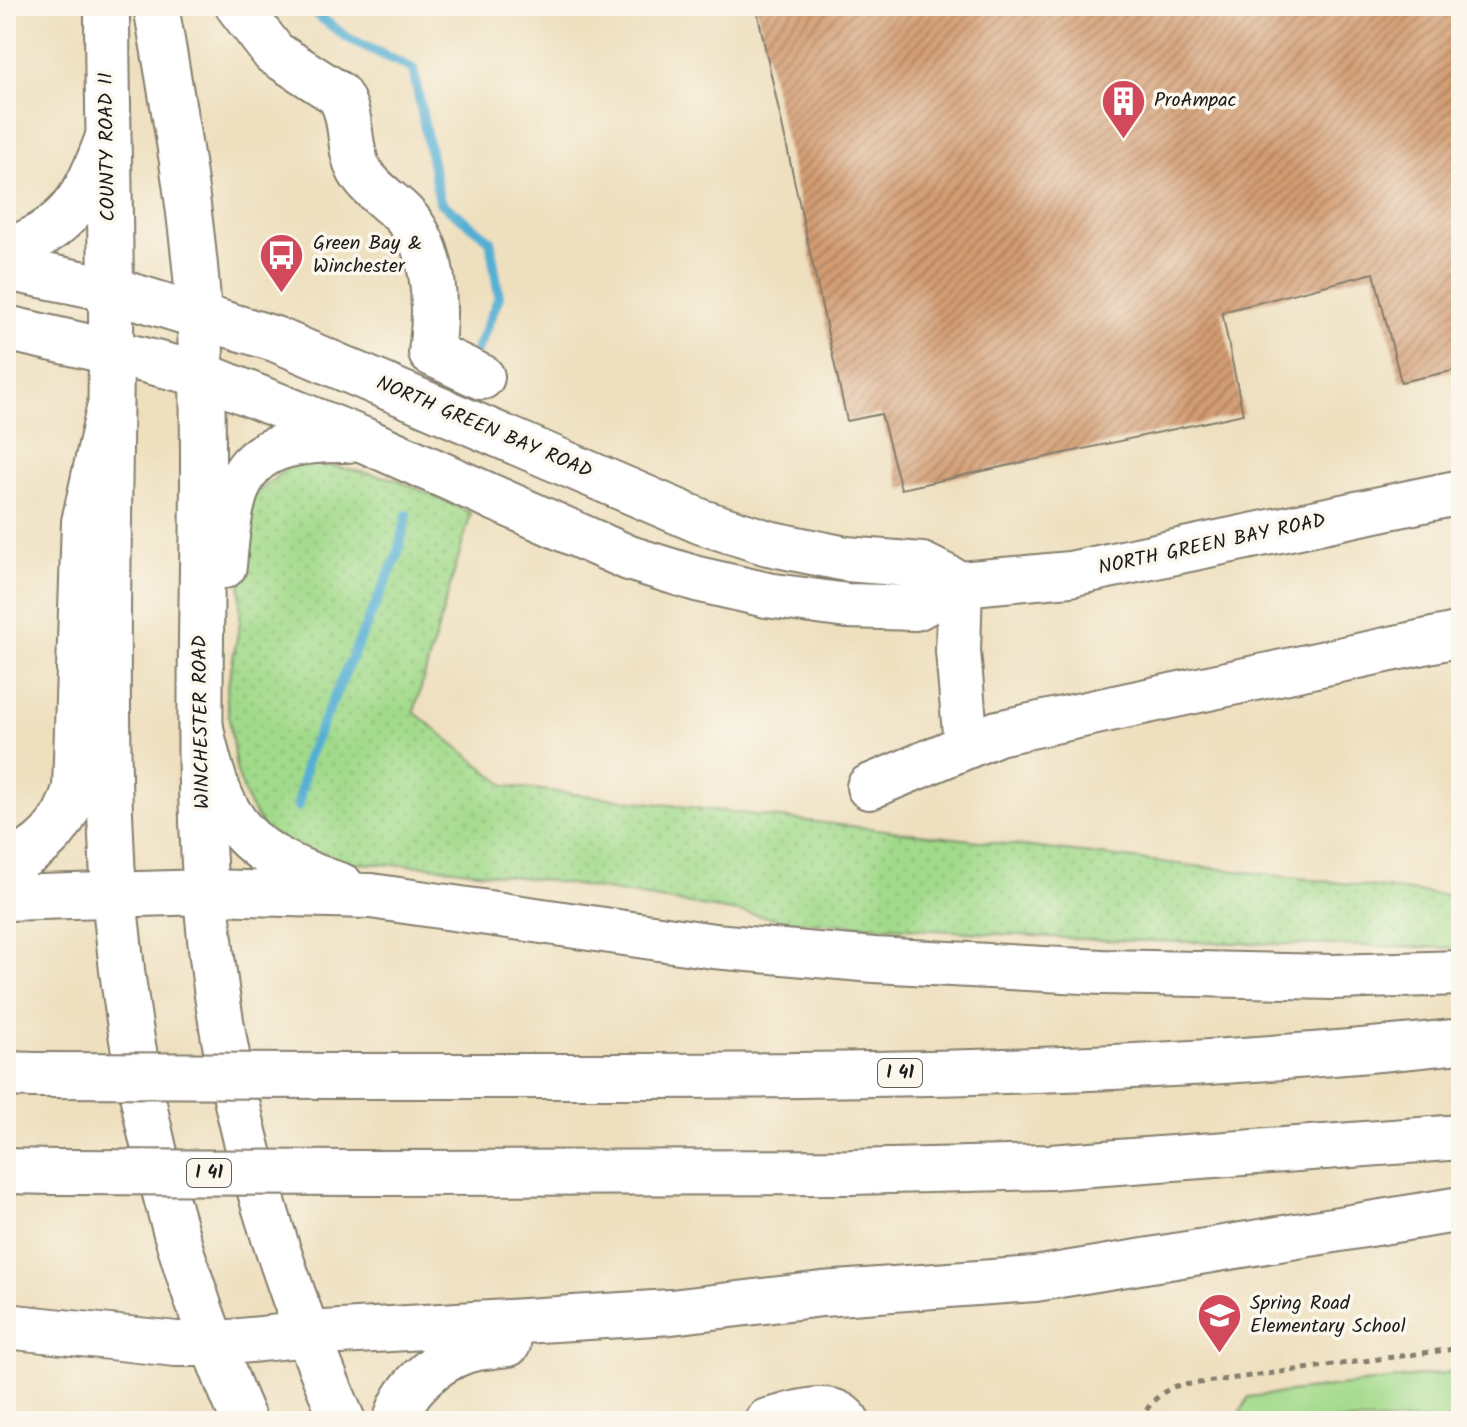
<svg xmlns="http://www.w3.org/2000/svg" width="1467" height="1427" font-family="Kalam,sans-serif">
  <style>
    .grass { fill: url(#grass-dots); stroke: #5f7b54; stroke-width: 2 }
    .garden { fill: #a2da8b; stroke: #5f7b54; stroke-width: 2 }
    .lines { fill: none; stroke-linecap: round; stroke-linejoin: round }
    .stream { stroke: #55afd3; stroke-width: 10 }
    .building { fill: url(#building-hatch) }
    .minor-casing { stroke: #857e6d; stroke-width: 48 }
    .major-casing { stroke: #857e6d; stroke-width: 48 }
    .highway-casing { stroke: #857e6d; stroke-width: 48 }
    .path { stroke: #857e6d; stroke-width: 5; stroke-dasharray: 6 6; stroke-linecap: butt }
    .minor { stroke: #fff; stroke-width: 44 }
    .major { stroke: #fff; stroke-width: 44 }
    .highway { stroke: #fff; stroke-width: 44 }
    .highway-bridge-casing { stroke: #857e6d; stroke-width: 48; stroke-linecap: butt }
    .highway-bridge { stroke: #fff; stroke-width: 44 }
    .labels { text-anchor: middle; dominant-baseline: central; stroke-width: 7; stroke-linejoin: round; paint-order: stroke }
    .shield { fill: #fbf7ec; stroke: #5f5e5a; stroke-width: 2 }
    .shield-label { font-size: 18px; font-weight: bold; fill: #1c1c1c }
    .poi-label { font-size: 20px; fill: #1c1c1c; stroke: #fbf7ec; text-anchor: start }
    .street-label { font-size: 20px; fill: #1c1c1c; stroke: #fbf7ec }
  </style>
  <defs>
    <pattern id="grass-dots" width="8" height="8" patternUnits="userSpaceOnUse" patternTransform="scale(2)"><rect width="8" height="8" fill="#a2da8b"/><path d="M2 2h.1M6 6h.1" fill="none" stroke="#8bba77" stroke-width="1.8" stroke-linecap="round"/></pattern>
    <pattern id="building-hatch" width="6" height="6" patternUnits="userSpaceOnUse" patternTransform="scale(2)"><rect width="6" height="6" fill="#d39c72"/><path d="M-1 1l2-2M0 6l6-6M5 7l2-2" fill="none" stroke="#aa7e5d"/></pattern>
  </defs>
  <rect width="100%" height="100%" fill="#fbf7ec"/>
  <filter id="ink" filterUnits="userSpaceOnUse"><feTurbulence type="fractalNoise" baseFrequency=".0125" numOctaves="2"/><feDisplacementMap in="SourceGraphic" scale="16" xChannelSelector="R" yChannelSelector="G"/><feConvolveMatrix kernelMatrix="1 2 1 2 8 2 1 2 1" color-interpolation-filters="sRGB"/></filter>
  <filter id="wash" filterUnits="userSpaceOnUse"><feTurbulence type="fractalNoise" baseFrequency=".006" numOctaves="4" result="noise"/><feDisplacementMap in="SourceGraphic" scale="32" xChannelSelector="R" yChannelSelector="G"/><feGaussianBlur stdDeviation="1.8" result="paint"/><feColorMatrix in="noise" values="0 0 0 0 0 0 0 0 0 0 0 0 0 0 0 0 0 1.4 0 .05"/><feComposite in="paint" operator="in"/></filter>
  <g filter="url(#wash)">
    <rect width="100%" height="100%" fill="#eedfbe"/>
    <path class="grass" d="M317,463L396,479L471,513L414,712L506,786L1461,897V948L1097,940L792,921L551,881L428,866L356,863L340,868L265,832L247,800L236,769L226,695L240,622L241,548L254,495L292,464Z"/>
    <path class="garden" d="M1461,1371V1421H1235L1249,1397Z"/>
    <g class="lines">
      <path class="stream" d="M306,6L346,37L413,69L440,202L490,240L499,297L473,359
        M298,806L307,758L397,556L407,515"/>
    </g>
    <g id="blocks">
      <path class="building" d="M756,6H1461V369L1401,382L1374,273L1222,312L1243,414L901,489L881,414L847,421Z"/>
    </g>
  </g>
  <g filter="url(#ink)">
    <use href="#blocks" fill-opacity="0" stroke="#857e6d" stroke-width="2"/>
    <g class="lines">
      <defs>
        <path id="minor" d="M238,6L274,53L338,94C354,116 347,146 359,170C369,188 387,199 402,213C437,248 437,308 431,353L482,377
          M6,251C68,229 85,199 107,140
          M6,268L110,289
          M6,328L111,352
          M960,584L958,651L966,745
          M869,787L998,733L1461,634
          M767,1421C791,1416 830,1399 847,1421"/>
        <path id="major" d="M107,6C107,121 112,237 111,352C110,505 105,659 110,813C116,1019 161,1232 244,1421
          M156,6C174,108 192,210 199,314C212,527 187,743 212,957C230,1115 280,1275 343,1421
          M110,289L275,339L702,522L768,543L846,559L922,565L960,584
          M111,352L200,374L364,440L629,558L697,579L767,595L847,606L916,608L960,584L1070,574L1461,492
          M224,566C232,468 245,439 348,440"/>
        <path id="highway" d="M201,728C221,827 246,854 342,886
          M6,865C42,849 65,827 75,788L84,522L109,409
          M6,898L206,892L371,896L714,946L874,960L1102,972L1334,977L1461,973
          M6,1074L35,1075
          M339,1076C713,1075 1089,1082 1461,1041
          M6,1171L57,1172
          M361,1173L851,1172L1050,1167L1461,1137
          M6,1326L176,1344H212L308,1334L671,1312L822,1294L1035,1279L1461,1209
          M396,1421C402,1390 436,1361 465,1351C478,1347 494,1346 508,1344"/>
      </defs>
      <use href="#minor" class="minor-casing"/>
      <use href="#major" class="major-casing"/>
      <use href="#highway" class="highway-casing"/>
      <path class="path" d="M1141,1421C1148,1404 1159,1393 1176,1386L1461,1348"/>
      <use href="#minor" class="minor"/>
      <use href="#major" class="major"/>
      <use href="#highway" class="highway"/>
      <defs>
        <path id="highway-bridge" d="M35,1075L339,1076
          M57,1172L361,1173"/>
      </defs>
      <use href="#highway-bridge" class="highway-bridge-casing"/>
      <use href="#highway-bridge" class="highway-bridge"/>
    </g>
  </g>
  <defs>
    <symbol id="building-pin" viewBox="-11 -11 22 30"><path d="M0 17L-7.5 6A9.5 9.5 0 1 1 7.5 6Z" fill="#d1495b" stroke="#fbf7ec"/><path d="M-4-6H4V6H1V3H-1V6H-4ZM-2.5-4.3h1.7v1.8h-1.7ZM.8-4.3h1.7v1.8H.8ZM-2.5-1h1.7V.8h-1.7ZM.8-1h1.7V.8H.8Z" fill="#fff"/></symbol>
    <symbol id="bus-pin" viewBox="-11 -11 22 30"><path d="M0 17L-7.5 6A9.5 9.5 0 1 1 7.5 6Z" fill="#d1495b" stroke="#fbf7ec"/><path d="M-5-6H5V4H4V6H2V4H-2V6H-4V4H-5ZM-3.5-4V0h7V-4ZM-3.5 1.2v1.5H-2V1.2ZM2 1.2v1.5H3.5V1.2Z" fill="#fff"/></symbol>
    <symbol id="school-pin" viewBox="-11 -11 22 30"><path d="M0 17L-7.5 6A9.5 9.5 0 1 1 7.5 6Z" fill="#d1495b" stroke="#fbf7ec"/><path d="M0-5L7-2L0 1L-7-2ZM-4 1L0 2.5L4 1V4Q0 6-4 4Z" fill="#fff"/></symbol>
  </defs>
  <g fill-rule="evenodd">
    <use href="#building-pin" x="1098" y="76" width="51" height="69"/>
    <use href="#bus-pin" x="256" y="230" width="51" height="69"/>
    <use href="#school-pin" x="1194" y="1290" width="51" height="69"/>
  </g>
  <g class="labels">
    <g class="shield">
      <rect x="878" y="1059" width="44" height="28" rx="6"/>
      <rect x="187" y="1159" width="44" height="28" rx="6"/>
    </g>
    <g class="shield-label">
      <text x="900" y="1073">I 41</text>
      <text x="209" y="1173">I 41</text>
    </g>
    <g class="poi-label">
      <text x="1154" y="101">ProAmpac</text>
      <text x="313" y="244">Green Bay &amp;<tspan x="313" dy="23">Winchester</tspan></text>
      <text x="1250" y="1304">Spring Road<tspan x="1250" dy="23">Elementary School</tspan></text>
    </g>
    <g class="street-label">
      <text transform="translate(108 147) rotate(-91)">COUNTY ROAD II</text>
      <text transform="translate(484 428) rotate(23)">NORTH GREEN BAY ROAD</text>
      <text transform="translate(1212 545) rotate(-12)">NORTH GREEN BAY ROAD</text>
      <text transform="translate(202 722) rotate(-91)">WINCHESTER ROAD</text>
    </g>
  </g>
  <rect width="1467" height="1427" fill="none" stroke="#fbf7ec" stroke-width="32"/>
</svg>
